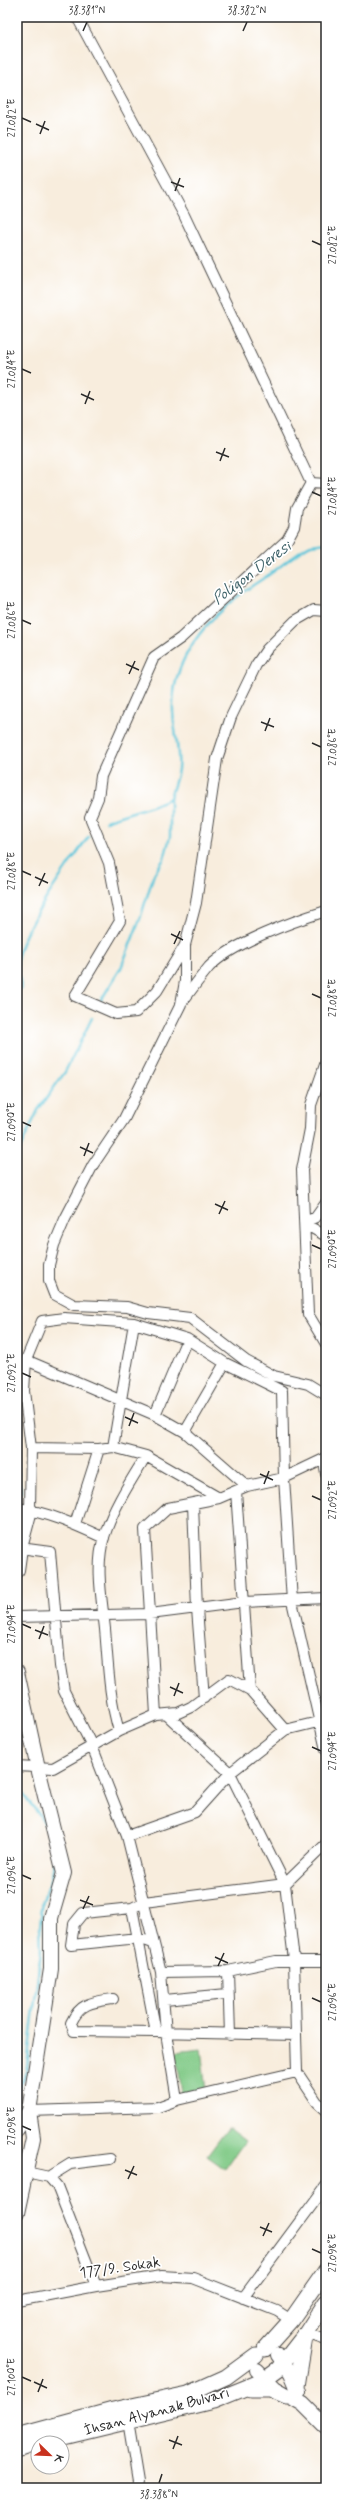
<svg xmlns="http://www.w3.org/2000/svg" width="343" height="2505" font-family="Mynerve,sans-serif">
  <style>
    .green { fill: #81ca87; stroke: #567a59 }
    .lines { fill: none; stroke-linecap: round; stroke-linejoin: round }
    .stream { stroke: #5ec6da; stroke-width: 2.5 }
    .street-casing { stroke: #4a4846; stroke-width: 12 }
    .secondary-casing { stroke: #4a4846; stroke-width: 16 }
    .primary-casing { stroke: #4a4846; stroke-width: 17 }
    .street { stroke: #fff; stroke-width: 10 }
    .secondary { stroke: #fff; stroke-width: 14 }
    .primary { stroke: #fff; stroke-width: 15 }
    .ticks { fill: none; stroke: #2b2b2b; stroke-width: 1.5 }
    .labels { text-anchor: middle; dominant-baseline: central; stroke-width: 3.5; stroke-linejoin: round; paint-order: stroke }
    .street-label { font-size: 15px; fill: #2b2b2b; stroke: #fff }
    .water-label { font-size: 16px; font-style: italic; fill: #3d6168; stroke: #fff }
    .neatline { fill: none; stroke: #2b2b2b; stroke-width: 1.5 }
    .ticks-label { font-size: 10px; text-anchor: middle; fill: #2b2b2b }
  </style>
  <rect width="100%" height="100%" fill="#fff"/>
  <filter id="ink" filterUnits="userSpaceOnUse"><feTurbulence type="fractalNoise" baseFrequency=".025" numOctaves="2"/><feDisplacementMap in="SourceGraphic" scale="8" xChannelSelector="R" yChannelSelector="G"/><feConvolveMatrix kernelMatrix="1 2 1 2 8 2 1 2 1" color-interpolation-filters="sRGB"/></filter>
  <filter id="wash" filterUnits="userSpaceOnUse"><feTurbulence type="fractalNoise" baseFrequency=".012" numOctaves="4" result="noise"/><feDisplacementMap in="SourceGraphic" scale="16" xChannelSelector="R" yChannelSelector="G"/><feGaussianBlur stdDeviation="0.9" result="paint"/><feColorMatrix in="noise" values="0 0 0 0 0 0 0 0 0 0 0 0 0 0 0 0 0 1.4 0 .05"/><feComposite in="paint" operator="in"/></filter>
  <g filter="url(#wash)">
    <rect width="100%" height="100%" fill="#f8eddd"/>
    <path class="green" d="M201,2049L206,2090L182,2094L176,2052Z
      M228,2128L245,2141L225,2169L207,2156Z"/>
    <g class="lines">
      <path class="stream" d="M106,821C127,812 150,809 170,798C172,789 177,779 178,769C180,750 174,731 173,712C170,652 218,607 264,578C276,571 300,549 311,545C315,544 321,544 326,543
        M17,993L21,988C20,980 17,969 17,961C20,930 70,863 89,836
        M101,1000L121,968L140,919L154,874L164,859L170,837V798
        M17,1155L38,1110L65,1072L92,1018
        M17,1466L21,1493
        M17,1784C24,1800 39,1810 46,1826
        M17,2090L26,2075L41,1950L40,1926L43,1900L52,1878L54,1860"/>
    </g>
  </g>
  <g filter="url(#ink)">
    <g class="lines">
      <defs>
        <path id="street" d="M77,17L184,215L311,483
          M326,484L311,483L297,508L294,527L287,540L181,638L154,657L101,776L98,798L90,817L109,863L120,921L75,996L116,1014L136,1012L157,991L185,945L196,903L217,759L231,717L256,665L267,649L295,621L314,610L326,611
          M185,945V981L181,1004L124,1119L93,1165L65,1219L54,1245L49,1265V1281L54,1294L74,1305L127,1307L148,1313L190,1318L246,1361L274,1376L308,1384L326,1395
          M183,1001C191,990 200,978 209,967C232,943 294,921 326,911
          M326,1062L311,1105L310,1129L302,1170L308,1314L326,1344
          M305,1222L316,1217L326,1203
          M305,1224L326,1236
          M26,1360L155,1415L185,1432L247,1486
          M155,1415L187,1339
          M185,1432L225,1363
          M113,1447L134,1323
          M31,1448L99,1449L113,1447L146,1456L219,1498
          M324,1459L326,1474
          M236,1491L250,1690
          M193,1504L197,1609L204,1698
          M17,1508C47,1512 76,1525 104,1538
          M30,1510L31,1448L24,1391L26,1360L42,1321L64,1318L134,1323L187,1339L225,1363L282,1391L284,1478L292,1601L326,1750
          M75,1524L99,1449
          M20,1548L50,1552L60,1666L64,1691L92,1746L127,1836L161,1972L166,2033L177,2100
          M17,1617L150,1614L244,1602L326,1598
          M156,1715L145,1529L168,1508L219,1498L247,1486L284,1478L326,1458
          M167,1715L230,1773L285,1884L294,1960L297,2072L317,2102L326,2110
          M119,1731C109,1698 108,1663 105,1629C102,1600 95,1566 104,1537C113,1508 130,1482 146,1456
          M17,1766L53,1768L119,1731L156,1715L178,1713L191,1707L229,1679L250,1690L285,1730L326,1720
          M127,1836L195,1812L230,1773L285,1730
          M132,1908L156,2032L296,2035
          M153,1943L138,1938L71,1945L74,1924L83,1913L132,1908L144,1902L285,1884L326,1844
          M161,1972L228,1971
          M113,1999C92,2002 80,2003 71,2023L74,2031L156,2032
          M165,2000L227,1994
          M230,2035L228,1971L276,1961H326
          M29,2111L158,2107L177,2100L297,2072
          M26,2172L49,2177L70,2164L110,2159
          M49,2177L57,2186L96,2286
          M243,2298L326,2186
          M17,2301L96,2286L162,2276L193,2278L277,2311L291,2320
          M306,2333L326,2340
          M128,2421L138,2482L137,2488"/>
        <path id="secondary" d="M17,1570L20,1548L30,1510
          M17,1672L38,1768L64,1873L51,1918V1969L29,2111L33,2138L17,2213
          M17,2129L29,2111
          M278,2355L291,2373L299,2392
          M257,2370L275,2388L303,2404L326,2427"/>
        <path id="primary" d="M265,2349L291,2320L326,2270
          M297,2386L305,2337
          M250,2389H270L286,2396
          M17,2436L113,2410L188,2394L226,2377L256,2355
          M39,2443L213,2401L260,2382L278,2369L306,2333L326,2302
          M17,2450L38,2443"/>
      </defs>
      <use href="#street" class="street-casing"/>
      <use href="#secondary" class="secondary-casing"/>
      <use href="#primary" class="primary-casing"/>
      <use href="#street" class="street"/>
      <use href="#secondary" class="secondary"/>
      <use href="#primary" class="primary"/>
    </g>
  </g>
  <path class="ticks" d="M83,31L87,22M243,31L247,22M22,118L31,122M36,124L49,130M40,134L45,121M171,182L184,187M175,191L180,178M312,241L321,245M22,369L31,373M81,394L94,400M85,404L90,391M216,452L229,457M220,461L225,448M312,492L321,496M22,620L31,624M126,664L139,670M129,674L135,661M261,722L274,727M265,731L270,718M312,743L321,747M22,871L31,875M35,877L48,883M39,886L45,873M171,934L183,940M174,944L180,931M312,994L321,998M22,1122L31,1126M80,1147L93,1153M84,1156L89,1143M215,1204L228,1210M219,1214L225,1201M312,1245L321,1249M22,1373L31,1377M125,1417L138,1423M129,1426L134,1413M260,1474L273,1480M264,1484L269,1471M312,1496L321,1500M22,1624L31,1628M35,1630L48,1635M39,1639L44,1626M170,1687L183,1693M174,1696L179,1683M312,1747L321,1751M22,1875L31,1879M80,1900L93,1905M83,1909L89,1896M215,1957L228,1963M218,1966L224,1953M312,1998L321,2002M22,2126L31,2130M125,2170L137,2175M128,2179L134,2166M260,2227L272,2232M263,2236L269,2223M312,2249L321,2253M22,2377L31,2381M34,2382L47,2388M38,2392L43,2379M169,2440L182,2445M173,2449L178,2436M159,2483L162,2474"/>
  <g class="labels">
    <g class="street-label">
      <text transform="translate(120 2268) rotate(-8)">177/9. Sokak</text>
      <text transform="translate(157 2412) rotate(-15)">İhsan Alyanak Bulvarı</text>
    </g>
    <g class="water-label">
      <text transform="translate(252 573) rotate(-37)">Poligon Deresi</text>
    </g>
  </g>
  <rect width="343" height="2505" fill="none" stroke="#fff" stroke-width="44"/>
  <g transform="translate(50 2455) rotate(113)"><circle r="19" fill="#ffffff" stroke="#aaaaaa"/>
  <path d="M0-3L7 15L0 10L-7 15Z" fill="#c8321e"/>
  <text y="-6" font-size="11" font-weight="bold" text-anchor="middle" fill="#2b2b2b">K</text>
  </g>
  <rect x="22" y="22" width="299" height="2461" class="neatline"/>
  <g class="ticks-label">
    <text x="87" y="14">38.381°N</text>
    <text x="247" y="14">38.382°N</text>
    <text transform="translate(11 118) rotate(-90)" y="4">27.082°E</text>
    <text transform="translate(332 245) rotate(-90)" y="4">27.082°E</text>
    <text transform="translate(11 369) rotate(-90)" y="4">27.084°E</text>
    <text transform="translate(332 496) rotate(-90)" y="4">27.084°E</text>
    <text transform="translate(11 620) rotate(-90)" y="4">27.086°E</text>
    <text transform="translate(332 747) rotate(-90)" y="4">27.086°E</text>
    <text transform="translate(11 871) rotate(-90)" y="4">27.088°E</text>
    <text transform="translate(332 998) rotate(-90)" y="4">27.088°E</text>
    <text transform="translate(11 1122) rotate(-90)" y="4">27.090°E</text>
    <text transform="translate(332 1249) rotate(-90)" y="4">27.090°E</text>
    <text transform="translate(11 1373) rotate(-90)" y="4">27.092°E</text>
    <text transform="translate(332 1500) rotate(-90)" y="4">27.092°E</text>
    <text transform="translate(11 1624) rotate(-90)" y="4">27.094°E</text>
    <text transform="translate(332 1751) rotate(-90)" y="4">27.094°E</text>
    <text transform="translate(11 1875) rotate(-90)" y="4">27.096°E</text>
    <text transform="translate(332 2002) rotate(-90)" y="4">27.096°E</text>
    <text transform="translate(11 2126) rotate(-90)" y="4">27.098°E</text>
    <text transform="translate(332 2253) rotate(-90)" y="4">27.098°E</text>
    <text transform="translate(11 2377) rotate(-90)" y="4">27.100°E</text>
    <text x="159" y="2498">38.388°N</text>
  </g>
</svg>
